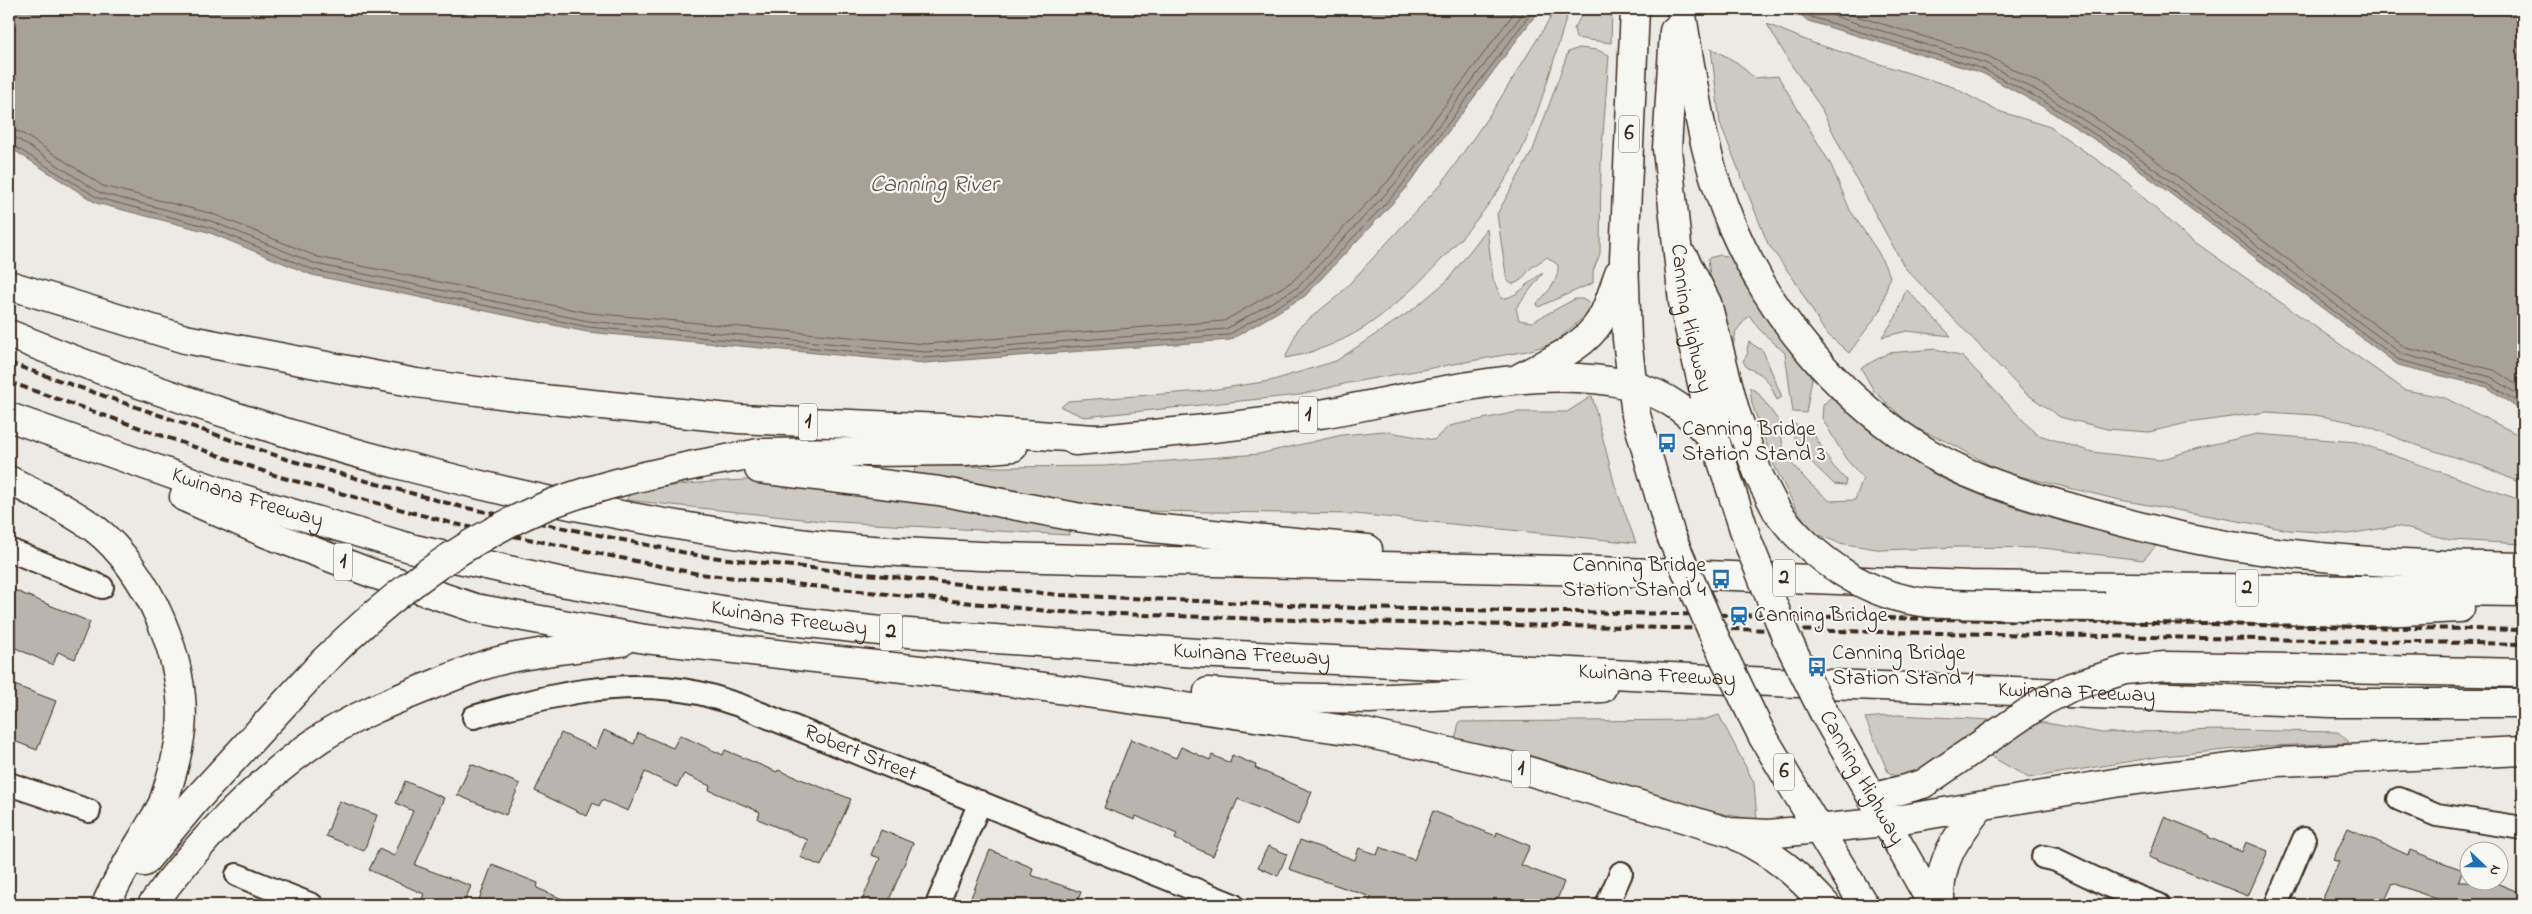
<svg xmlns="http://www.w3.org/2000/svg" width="2532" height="914" font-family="'Indie Flower',sans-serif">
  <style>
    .green { fill: #cdcac4; stroke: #847a71 }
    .water { fill: #a8a198; stroke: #7c7167 }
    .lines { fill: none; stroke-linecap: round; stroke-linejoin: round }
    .shore { stroke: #675a4f; stroke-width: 1 }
    .building { fill: #bab4ae; stroke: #3b2a1e }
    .minor-casing { stroke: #3b2a1e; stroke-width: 26 }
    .highway-casing { stroke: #3b2a1e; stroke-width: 31 }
    .minor { stroke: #f6f6f2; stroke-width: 22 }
    .highway { stroke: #f6f6f2; stroke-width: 28 }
    .rail { stroke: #3b2a1e; stroke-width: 4; stroke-dasharray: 8 4; stroke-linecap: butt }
    .highway-bridge-casing { stroke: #3b2a1e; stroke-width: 31; stroke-linecap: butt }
    .highway-bridge { stroke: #f6f6f2; stroke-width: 28 }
    .labels { text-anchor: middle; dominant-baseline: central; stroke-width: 4.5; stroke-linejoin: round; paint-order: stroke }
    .shield { fill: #f6f6f2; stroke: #73675e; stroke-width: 1 }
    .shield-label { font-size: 21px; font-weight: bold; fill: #3b2a1e }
    .street-label { font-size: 22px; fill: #3b2a1e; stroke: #f6f6f2 }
    .poi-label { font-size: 22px; fill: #3b2a1e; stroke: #f6f6f2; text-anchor: start }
    .water-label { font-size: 24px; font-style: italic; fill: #615449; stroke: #f6f6f2 }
  </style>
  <rect width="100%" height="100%" fill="#ebeae5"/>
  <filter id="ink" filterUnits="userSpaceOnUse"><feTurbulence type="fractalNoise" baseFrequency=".02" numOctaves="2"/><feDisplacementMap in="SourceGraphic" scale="10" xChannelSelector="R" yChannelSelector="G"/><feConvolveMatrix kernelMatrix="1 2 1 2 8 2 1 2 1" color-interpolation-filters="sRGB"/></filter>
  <g filter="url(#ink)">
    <path class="green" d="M1556,9H1569C1554,58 1541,110 1519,156C1494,208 1422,286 1375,320C1350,339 1316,353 1285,358L1299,327L1339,295L1442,183L1495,107Z
      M1585,9H1612L1611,43L1576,38L1574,29Z
      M1767,24L1813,43L1953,87L1995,110L2050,127L2120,176L2182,233L2405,390L2443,397L2523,437V484L2482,466L2407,442L2363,424L2315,415L2267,412L2187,423L2149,432L2107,429L2060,417L2024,392L1905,268L1853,173L1820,106L1790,63Z
      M1579,48L1597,50L1609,55L1601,161L1600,254L1593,271V283L1538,307L1537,303C1548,292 1559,281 1558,265L1547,257L1532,267L1520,281L1513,284L1507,281L1497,214L1533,150L1568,52Z
      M1711,48L1738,63L1754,78L1778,76L1831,165L1850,210L1878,252L1890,276L1880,311L1849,353L1825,332L1795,281L1768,244L1720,123Z
      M1487,229L1493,279L1502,299C1524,294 1525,283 1543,273L1516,308L1519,320L1532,322L1575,299H1582L1589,303L1587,314L1554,343L1527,351L1348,383L1299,395L1084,417L1061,407L1068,401L1204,391L1270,381L1336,361L1412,310L1447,281Z
      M1721,255L1735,258L1742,271L1744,285L1758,299L1791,350L1812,378L1806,413L1793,412L1785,353L1759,329L1749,315L1736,331L1730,363L1711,285L1708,258Z
      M1906,289L1951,336L1907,331L1882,337L1896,317Z
      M1749,342L1763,351L1782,397L1777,400C1769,382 1766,374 1747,368L1743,361L1748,353L1747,349Z
      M1936,349L1963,357L2036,434L2092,452L2160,460L2205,446L2257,434L2356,442L2523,501V544L2451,540L2397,526L2348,534L2289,530L2120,500L2002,472L1952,444L1913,427L1874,391L1861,368L1888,353Z
      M1750,387L1758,393L1778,420L1785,456L1809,483L1830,501L1855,500L1863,478L1846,459L1822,418L1823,405L1833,395C1864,422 1896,453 1932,473C2002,510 2081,526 2157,545L2143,560L2043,548L1958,547L1883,550L1839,543L1812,532L1794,505L1774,465L1752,404Z
      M1592,396L1615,486L1636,543L1355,514L1141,511L1043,498L980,484L914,475L915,465L1002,467L1105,466L1259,454L1342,435L1384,431L1434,440L1449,426L1517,412H1567Z
      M1792,424L1810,428L1833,466L1846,480L1845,485L1834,484L1804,455L1795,441Z
      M784,479L1067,523L1069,535L821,521L626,500L631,493C682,482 732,480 784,479Z
      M1719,715L1754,783L1757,820C1671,807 1591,774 1508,750C1491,746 1473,744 1455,741L1459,722L1702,720Z
      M1898,715L2046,723L2102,733L2219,730L2338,732L2350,743L2267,746L2163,756L2029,778L1992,757L1974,731L1943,758L1900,779L1888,772L1865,718Z"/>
    <path class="water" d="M9,9H1540L1403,192L1305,296L1230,340L924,363L587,332L312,275L208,232L96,203L9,147Z
      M1794,9H2523V412L2487,387L2398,365L2119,155L2040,105L1982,73L1808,21Z"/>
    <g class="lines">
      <path class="shore" d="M1801,9L1811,17L1983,69L2042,100L2122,152L2399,360L2488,383L2523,406
        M1811,9L1985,63L2045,95L2125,147L2402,354L2491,377L2523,398
        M1833,9L1988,56L2049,88L2130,141L2406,348L2494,370L2523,389
        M9,129L20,132L103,186L213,214L318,257L590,313L925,344L1224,321L1293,281L1389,180L1517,9
        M9,137L16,138L100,193L211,221L316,264L588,321L925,352L1226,329L1298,287L1394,185L1526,9
        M9,143L98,198L209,227L314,270L588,327L924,358L1228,335L1302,292L1399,189L1534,9"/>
    </g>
    <path class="building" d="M9,588L90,622L75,659L58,652L53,665L9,645Z
      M9,683L56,701L37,750L9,739Z
      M604,730L634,744L638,733L673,748L680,735L723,755L725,750L777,772L778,770L851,799L821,866L800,857L808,840L758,819L760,812L709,790L710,786L684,774L677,787L645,772L628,811L602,800L599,806L593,803L587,816L535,791L561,733L596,749Z
      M1131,739L1176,758L1181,747L1210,760L1212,755L1230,763L1232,755L1256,765L1255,768L1312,792L1298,825L1238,799L1213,856L1175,839L1177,834L1136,816L1135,820L1104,808Z
      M471,764L520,784L506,815L457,795Z
      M405,781L444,798L415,865L471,886L463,905H432L421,901L424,894L369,870L379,849L394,856L413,811L396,803Z
      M339,801L377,815L364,851L326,836Z
      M1433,811L1496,836L1497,832L1530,846L1521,865L1564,882L1555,905H1368L1371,897L1289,869L1300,840L1355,860L1359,848L1377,855L1380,847L1414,860Z
      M2164,817L2209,835L2208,837L2242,852L2246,842L2268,851L2248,896L2149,857Z
      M2348,828L2408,855L2410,850L2463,870L2458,882H2494L2523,894V905H2453L2393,883L2383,905H2320L2339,862L2333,860Z
      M881,830L913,843L887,905H860L880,858L871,855Z
      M1268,846L1287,854L1278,876L1258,867Z
      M990,850L1033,868L1031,875L1081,892L1076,905H968Z
      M492,865L538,883L537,888L576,905H477Z"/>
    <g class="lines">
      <defs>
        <g id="minor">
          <path d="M9,550L102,587"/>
          <path id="s1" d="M474,717C548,695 621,677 699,693C712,696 726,701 739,705L1233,905"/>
          <path d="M9,784L89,811"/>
          <path d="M2399,799L2437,815L2523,828"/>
          <path d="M2043,857L2056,860L2112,887L2159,905"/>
          <path d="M237,875L312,905"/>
          <path d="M937,905L980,802"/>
          <path d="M1607,905L1621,873"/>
          <path d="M2276,905L2304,839"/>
        </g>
        <g id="highway">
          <path d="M1635,9L1624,259L1627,339L1636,415L1671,536"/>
          <path d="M1681,9C1693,82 1702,157 1732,226C1770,314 1832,390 1912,443C1959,474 2012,491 2065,506C2120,522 2176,537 2232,546C2328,561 2427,565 2523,567"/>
          <path id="s2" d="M1674,31L1667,149L1683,302L1716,443L1748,542"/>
          <path d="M1684,258L1707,303L1735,411L1759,476L1777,511"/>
          <path d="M9,285L185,339L416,383L523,397L739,419L941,428L1094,439"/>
          <path d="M9,334C260,437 545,513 815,545C877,552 938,554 1000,557L1598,571L1970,585L2523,592"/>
          <path d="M1521,377C1547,362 1584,348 1600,321C1609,307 1613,289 1619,273"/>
          <path id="s3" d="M9,417L230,495L414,549L567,583L773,619L880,631L1197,653L1749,681L2331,703H2523"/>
          <path d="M1075,441C1157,434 1239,427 1320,414C1418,398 1532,362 1630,385C1668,394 1692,415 1716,443"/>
          <path d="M700,464L759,453L965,451L1013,447"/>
          <path d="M759,469L939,491L1076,517L1152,528L1368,549"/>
          <path d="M9,480C38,495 68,509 94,528C148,569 188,663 181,730C178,755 171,779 163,803C158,814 150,825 144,836C130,859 116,881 106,905"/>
          <path d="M184,497L268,534L371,573L475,608L645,639L938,672L1361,732L1512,766L1729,832L1769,834L1885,822L2120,782L2278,762L2523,751"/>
          <path d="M2105,607L2383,612L2460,608"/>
          <path d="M2292,668L2523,673"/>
          <path d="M1208,692L1273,697L1369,699L1602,688"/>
          <path id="s4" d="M1824,713L1933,905"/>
          <path d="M1752,715L1763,737L1864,905"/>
          <path d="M1872,798L1923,784L1977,747"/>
          <path d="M1737,836C1778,857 1795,872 1826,905"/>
          <path d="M144,862L195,801L323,662"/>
          <path d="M152,905C195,845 257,782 318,740C352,717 392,701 430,686C457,675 487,662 516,657C550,650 586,647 621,642"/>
          <path d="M1940,905C1938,862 1954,840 1980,807"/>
        </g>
      </defs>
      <use href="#minor" class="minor-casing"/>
      <use href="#highway" class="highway-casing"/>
      <use href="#minor" class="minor"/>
      <use href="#highway" class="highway"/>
      <path class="rail" d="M9,363L289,460L462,507L701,556L1060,595L1357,608L2523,630
        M9,382L280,477L455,524L699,574L1057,612L1355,622L2523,644"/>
      <defs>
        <path id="highway-bridge" d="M1777,511C1813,559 1867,597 1929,603C1951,605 1972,604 1994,605C2031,606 2068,607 2105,607
          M1671,536L1716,640L1752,715
          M1748,542L1786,637L1824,713
          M323,662C388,597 467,537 553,503C601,485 651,474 700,464
          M1977,747L2044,701L2071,687L2125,670L2165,666L2292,668"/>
      </defs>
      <use href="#highway-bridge" class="highway-bridge-casing"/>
      <use href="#highway-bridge" class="highway-bridge"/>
    </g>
  </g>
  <defs>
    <symbol id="bus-bare" viewBox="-9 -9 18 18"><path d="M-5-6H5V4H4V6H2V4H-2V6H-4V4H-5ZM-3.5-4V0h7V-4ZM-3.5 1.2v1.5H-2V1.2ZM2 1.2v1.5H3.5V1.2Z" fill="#1f6fb2" stroke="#f6f6f2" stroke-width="2.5" paint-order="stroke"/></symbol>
    <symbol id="station-bare" viewBox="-9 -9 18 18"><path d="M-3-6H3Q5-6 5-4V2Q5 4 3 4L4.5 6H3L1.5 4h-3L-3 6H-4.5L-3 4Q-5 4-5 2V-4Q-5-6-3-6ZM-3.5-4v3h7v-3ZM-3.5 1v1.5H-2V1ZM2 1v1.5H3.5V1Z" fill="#1f6fb2" stroke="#f6f6f2" stroke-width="2.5" paint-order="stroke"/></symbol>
  </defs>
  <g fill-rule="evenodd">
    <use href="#bus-bare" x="1653" y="429" width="28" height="28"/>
    <use href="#bus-bare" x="1707" y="565" width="28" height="28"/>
    <use href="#station-bare" x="1725" y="602" width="28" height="28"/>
    <use href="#bus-bare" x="1803" y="653" width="28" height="28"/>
  </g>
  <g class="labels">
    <g class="shield">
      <rect x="1619" y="115.5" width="20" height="37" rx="4"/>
      <rect x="1299" y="396.5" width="18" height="37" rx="4"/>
      <rect x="799" y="403.5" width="18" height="37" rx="4"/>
      <rect x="334" y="543.5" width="18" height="37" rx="4"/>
      <rect x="1773" y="559.5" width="22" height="37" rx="4"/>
      <rect x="2236" y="569.5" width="22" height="37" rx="4"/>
      <rect x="880" y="613.5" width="22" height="37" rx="4"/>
      <rect x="1512" y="750.5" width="18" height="37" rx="4"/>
      <rect x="1774" y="753.5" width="20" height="37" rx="4"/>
    </g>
    <g class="shield-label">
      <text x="1629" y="134">6</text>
      <text x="1308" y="415">1</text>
      <text x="808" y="422">1</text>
      <text x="343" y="562">1</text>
      <text x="1784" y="578">2</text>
      <text x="2247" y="588">2</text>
      <text x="891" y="632">2</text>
      <text x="1521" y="769">1</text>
      <text x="1784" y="772">6</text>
    </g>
    <g class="street-label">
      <text stroke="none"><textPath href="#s2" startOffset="289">Canning Highway</textPath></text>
      <text stroke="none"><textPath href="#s3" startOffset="252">Kwinana Freeway</textPath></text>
      <text stroke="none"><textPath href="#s3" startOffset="808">Kwinana Freeway</textPath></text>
      <text stroke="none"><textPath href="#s3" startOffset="1272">Kwinana Freeway</textPath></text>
      <text stroke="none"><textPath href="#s3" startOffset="1678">Kwinana Freeway</textPath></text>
      <text stroke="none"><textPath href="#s3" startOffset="2098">Kwinana Freeway</textPath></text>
      <text stroke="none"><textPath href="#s1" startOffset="401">Robert Street</textPath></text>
      <text stroke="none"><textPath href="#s4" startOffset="75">Canning Highway</textPath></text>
    </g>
    <g class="poi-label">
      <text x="1682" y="430">Canning Bridge<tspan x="1682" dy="25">Station Stand 3</tspan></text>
      <text x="1706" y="566" text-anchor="end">Canning Bridge<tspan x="1706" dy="25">Station Stand 4</tspan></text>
      <text x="1754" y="616">Canning Bridge</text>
      <text x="1832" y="654">Canning Bridge<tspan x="1832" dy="25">Station Stand 1</tspan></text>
    </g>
    <g class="water-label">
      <text x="934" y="185">Canning River</text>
    </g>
  </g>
  <rect width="2532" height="914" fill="none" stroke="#f6f6f2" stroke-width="30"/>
  <rect x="15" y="15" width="2502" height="884" fill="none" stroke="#3b2a1e" stroke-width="2" filter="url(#ink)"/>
  <g transform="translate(2484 866) rotate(112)"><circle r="24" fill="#f6f6f2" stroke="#aba49d"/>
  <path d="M0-4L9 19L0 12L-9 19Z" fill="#1f6fb2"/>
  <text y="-8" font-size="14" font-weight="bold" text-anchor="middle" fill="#3b2a1e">N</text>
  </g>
</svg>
